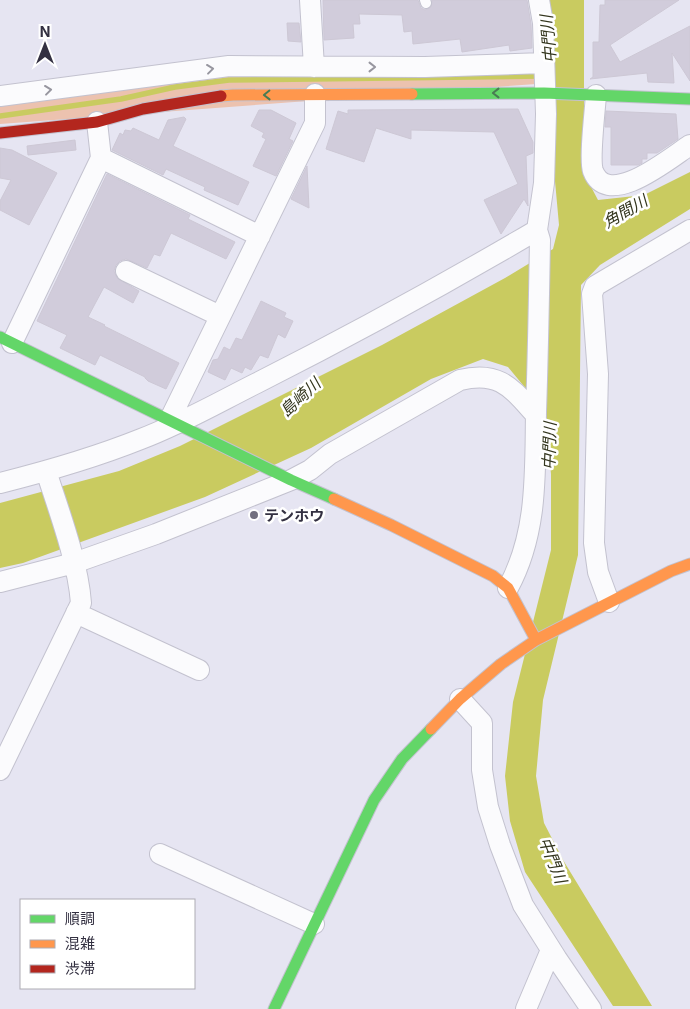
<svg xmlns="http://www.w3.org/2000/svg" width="690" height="1009" font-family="Inter,'Noto Sans JP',sans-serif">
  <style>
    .green { fill: #ecc2af }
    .water { fill: #c9cb60 }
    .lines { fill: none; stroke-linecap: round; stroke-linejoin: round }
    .stream { stroke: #c9cb60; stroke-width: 5.5 }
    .building { fill: #d1ccdb; stroke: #cdc8d5 }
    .lane-casing { stroke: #c3c2cf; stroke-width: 12 }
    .street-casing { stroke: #c3c2cf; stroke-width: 22 }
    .fast-casing { stroke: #c3c2cf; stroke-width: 13 }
    .slow-casing { stroke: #c3c2cf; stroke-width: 13 }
    .jam-casing { stroke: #c3c2cf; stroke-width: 13 }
    .lane { stroke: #fbfbfd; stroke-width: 10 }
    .street { stroke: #fbfbfd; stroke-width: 20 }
    .fast { stroke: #63d668; stroke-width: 11 }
    .slow { stroke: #ff974d; stroke-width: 11 }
    .jam { stroke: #b3261e; stroke-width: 11 }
    .oneway { stroke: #97969f }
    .oneway2 { stroke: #497b53 }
    .poi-dot { fill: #726f7f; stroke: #fff; stroke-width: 2 }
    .labels { text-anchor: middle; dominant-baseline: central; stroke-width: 5; stroke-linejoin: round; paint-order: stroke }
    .poi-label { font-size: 15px; font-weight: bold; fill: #333041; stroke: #fff; text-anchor: start }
    .water-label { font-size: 16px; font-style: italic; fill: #34361e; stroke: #fff }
  </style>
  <rect width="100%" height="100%" fill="#e6e5f2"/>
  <path class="green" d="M534,71L536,84L0,124V104L209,76Z"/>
  <path class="water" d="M546,0H584V162L589,183L598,200L644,195L690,172V209L600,265L581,285L578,555L543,700L536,776L544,823L563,860L652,1006H613L525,872L510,821L505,776L513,702L551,550V474L547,435L527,390L508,367L483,359L431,379L311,448L205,497L23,563L0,568V503L119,471L180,446L382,345L505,278L553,249L559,225L553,159V24Z"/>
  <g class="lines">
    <path class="stream" d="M0,116L121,99L175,87L229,80L541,76"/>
  </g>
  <path class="building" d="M323,0H418L421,8L425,10L431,7L432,0H527L531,24L532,48L510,51L509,45L462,52L460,39L413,44L412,31L404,32L402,15L359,14L360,24H353L354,38L324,40Z
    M605,0H679L610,45L620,62L690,26V81L672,53L674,83L648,82L647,73L590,79L593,77V42H599L600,5H605Z
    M287,23H299L301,42L288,41Z
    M518,109L533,142V153L526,156L528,206L524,199L501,234L484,200L518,184L494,132L411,130V139L376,128L364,162L326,149L338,111L348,114V110Z
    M259,110H271L296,123L289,139L293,141L276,176L253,166L266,139L262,137L264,133L251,126Z
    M606,111L676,114L678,139L657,153H647V159H642V163L638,165H611V127H605Z
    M184,117L186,119L173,146L249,182L238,205L204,190L205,187L166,169L163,175L112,150L120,133L123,135L125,130L131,131L133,128L159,140L168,120Z
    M75,140L76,150L28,155L27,146Z
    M0,148L12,150L57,173L29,225L0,210V201L11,180L0,178Z
    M307,166L309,208L291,199Z
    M107,174L190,215L188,219L235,242L226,259L171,233L160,256L154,254L147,268L126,259L120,261L116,265L114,271L117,278L139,291L133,303L104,287L88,317L105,325L104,326L179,363L166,389L148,381L145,378V377L100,355L95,365L60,348L67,335L37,321Z
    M261,301L286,313L284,317L293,321L285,338L278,334L268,358L260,355L251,370L245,367L242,373L231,368L225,380L208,372L213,360L218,359L224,347L230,350L236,338L242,340Z"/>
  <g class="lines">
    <defs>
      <path id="lane" d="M425,0L426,3"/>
      <path id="street" d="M310,0L314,67
        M596,95C595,110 589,159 593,171C608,210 670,158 690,145
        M0,96L229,66L425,67L544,63
        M97,122L101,158L260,236
        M126,271L220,316
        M12,343L101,158
        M170,419L315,123V94
        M0,483C48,471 96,457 141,439C181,424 219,402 257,383C352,335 445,284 537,230
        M0,582L74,563L156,534L291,480L310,470L330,454L460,380C500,370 512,389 536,415
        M508,588C538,533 535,473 536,412C538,355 539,298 540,240L537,230L544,183L546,114L543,23L539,0
        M609,602L598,572L594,543L598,374L592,294L595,286L690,230
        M76,613L199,670
        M460,699L482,723V770L488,807L500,845L523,905L557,959L591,1009
        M0,770L81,603C78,562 59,511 46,471
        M160,854L314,924
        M526,1009L551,950"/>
      <path id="fast" d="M412,94L544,93L690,99
        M0,337L291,480L334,499
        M274,1009L374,800L402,759L431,729"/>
      <path id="slow" d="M221,96L233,95L412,94
        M334,499L391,525L493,576L508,588L536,640
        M431,729L460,699L501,664L536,640L671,571L690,564"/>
      <path id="jam" d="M0,133L97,122L143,109L221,96"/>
    </defs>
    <use href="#lane" class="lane-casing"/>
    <use href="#street" class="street-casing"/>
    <use href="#fast" class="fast-casing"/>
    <use href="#slow" class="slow-casing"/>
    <use href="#jam" class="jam-casing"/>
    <use href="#lane" class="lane"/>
    <use href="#street" class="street"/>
    <use href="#fast" class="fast"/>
    <use href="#slow" class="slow"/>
    <use href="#jam" class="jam"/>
  </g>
  <defs><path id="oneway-chevron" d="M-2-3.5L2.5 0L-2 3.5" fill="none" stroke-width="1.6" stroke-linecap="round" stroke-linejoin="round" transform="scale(1.25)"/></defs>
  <g class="oneway">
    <use href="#oneway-chevron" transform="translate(372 67)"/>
    <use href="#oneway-chevron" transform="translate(210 69) rotate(-7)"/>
    <use href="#oneway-chevron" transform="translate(48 90) rotate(-7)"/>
  </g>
  <g class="oneway2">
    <use href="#oneway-chevron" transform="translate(496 93) rotate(180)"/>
    <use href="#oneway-chevron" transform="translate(267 95) rotate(179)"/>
  </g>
  <circle class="poi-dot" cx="254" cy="515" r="5"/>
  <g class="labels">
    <g class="poi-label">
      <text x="264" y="515">テンホウ</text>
    </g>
    <g class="water-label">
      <text transform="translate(548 39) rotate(-95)">中門川</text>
      <text transform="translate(625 211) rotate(-30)">角間川</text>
      <text transform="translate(300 397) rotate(-43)">島崎川</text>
      <text transform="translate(549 446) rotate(-88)">中門川</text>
      <text transform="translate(553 860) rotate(68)">中門川</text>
    </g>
  </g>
  <rect x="20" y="899" width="175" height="90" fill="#ffffff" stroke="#adacb3"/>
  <rect x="30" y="915" width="25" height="8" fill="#63d668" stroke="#adacb3"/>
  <text x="65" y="924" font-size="15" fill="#333041">順調</text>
  <rect x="30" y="940" width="25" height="8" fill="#ff974d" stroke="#adacb3"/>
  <text x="65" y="949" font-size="15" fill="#333041">混雑</text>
  <rect x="30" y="965" width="25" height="8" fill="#b3261e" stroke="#adacb3"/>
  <text x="65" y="974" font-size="15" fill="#333041">渋滞</text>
  <g transform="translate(45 45)" stroke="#ffffff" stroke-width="4" paint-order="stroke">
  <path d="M0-4L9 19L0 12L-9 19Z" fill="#333041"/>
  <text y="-8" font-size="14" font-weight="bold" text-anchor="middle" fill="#333041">N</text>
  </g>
</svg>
